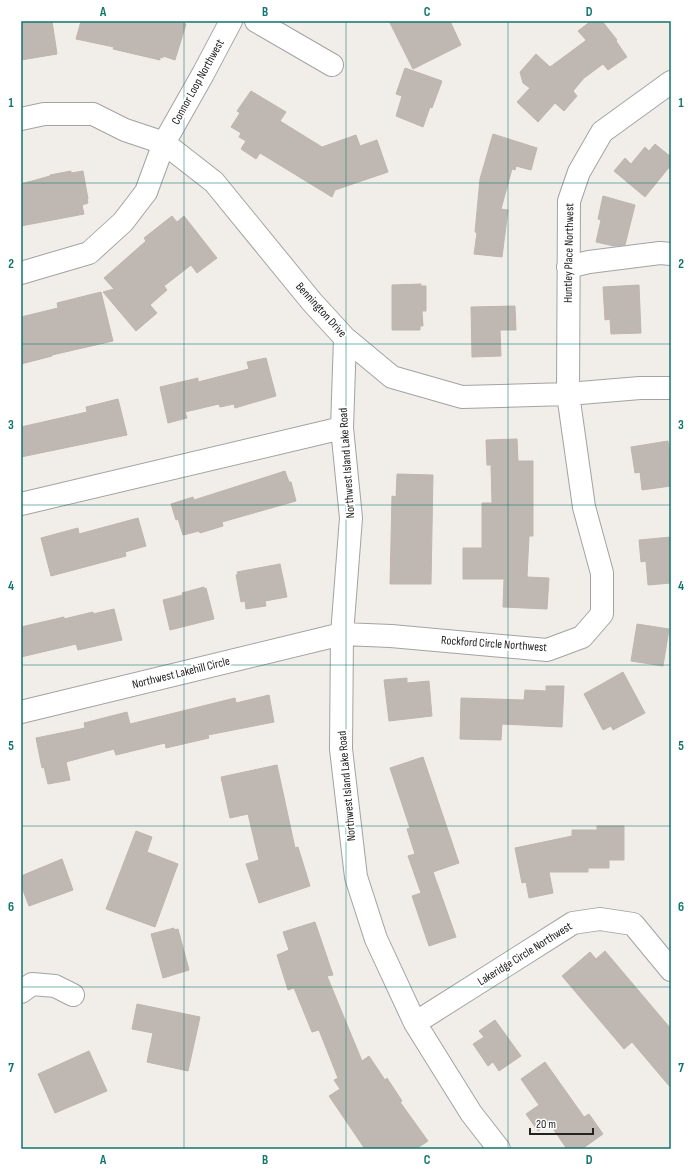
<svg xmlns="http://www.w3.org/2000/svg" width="692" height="1170" font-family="'Sofia Sans Condensed',sans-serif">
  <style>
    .building { fill: #beb7b2; stroke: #c1b5ad }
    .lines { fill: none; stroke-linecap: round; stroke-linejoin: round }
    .minor-casing { stroke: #a3a3a3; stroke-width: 24 }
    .minor { stroke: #fff; stroke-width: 22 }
    .grid { fill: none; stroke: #0f766e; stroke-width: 1; stroke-opacity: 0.55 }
    .labels { text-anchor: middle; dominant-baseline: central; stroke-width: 4; stroke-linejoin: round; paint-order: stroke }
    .street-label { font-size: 12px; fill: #222; stroke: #fff }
    .neatline { fill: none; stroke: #0f766e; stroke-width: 1.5 }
    .grid-label { font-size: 13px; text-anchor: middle; font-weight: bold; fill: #0f766e }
  </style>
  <rect width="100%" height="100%" fill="#f1eee9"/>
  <path class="building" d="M21,21H52L57,54L21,60Z
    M81,21H176L186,24L175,60L163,56V58L160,57V60L113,49L114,47L76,39Z
    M389,21H450L461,45L413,69Z
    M591,21H602L617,40L616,41L627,57L608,70L603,64L584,78L573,91L577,96L564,111L555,103L538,122L517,102L530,88L523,83L520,72L536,54L550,67L584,42L586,40L578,31Z
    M405,68L442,81L432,108L430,107L423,127L396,116L402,96L396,94Z
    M251,91L286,112L280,121L322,147L356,135L360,146L377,140L388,172L335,190L332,197L260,153L256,159L241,149L246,141L239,137L241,133L231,127L240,113L237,111Z
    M493,134L537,148L531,170L516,166L515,170L512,169L501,209L508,210L502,257L474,254L477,233L475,232L480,179Z
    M655,144L671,157V165L645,197L614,171L625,158L631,164L645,147L649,151Z
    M71,171V173L83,171L88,199H87L88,203L82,205L84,214L21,226V184L50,176V175Z
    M603,196L635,205L625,245L614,246L596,242L601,220L598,219Z
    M172,216L177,222L184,216L217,258L197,273L191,265L164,286L167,290L150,305L157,313L136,331L103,292L114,289L104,278L146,241L144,238Z
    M421,284V286H426V311H422L423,326H420V330H392V285Z
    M639,285L641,333L611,334L610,319L605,320L603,287Z
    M101,292L113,341L52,355V356L21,364V317L58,308L57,303Z
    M515,306L516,330H500L501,356L472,357L471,307Z
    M266,358L276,396L235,408L234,404L220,407L219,404L185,412L187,418L168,423L160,387L198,378V382L249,369L247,362Z
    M118,399L127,435L21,457V427L87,412L86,407Z
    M517,439L518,461H533V536H529L527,577L549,578L547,609L503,607L504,579H463V548H482V503H492L491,465H487L486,440Z
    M668,441L671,459V486L642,490L640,472L635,473L631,447Z
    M285,471L289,482H291L296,501L222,522L223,526L200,533L199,531L183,535L178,519L176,520L171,504L193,497L194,500Z
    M397,474L433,475L431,584H390L392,496L396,497Z
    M138,518L146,546L125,552L126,556L51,576L41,538L78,528L79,534Z
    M671,537V583L648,585L646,561L641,562L639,540Z
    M280,564L287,597L265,601L266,606L246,609L245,601L241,602L236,575L238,574L237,572Z
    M204,587V589L206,588L214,619L170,630L163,600L183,595L182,593Z
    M114,609L122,640L78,650L76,644L21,657V627L64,617V619L93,612V614Z
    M637,624L669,629L663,666L631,661Z
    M623,672L645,713L613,730L611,726L603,730L584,694Z
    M407,678V683L429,681L432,716L389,721L384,680Z
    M546,686H564L562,727L502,724L501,740L460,739L461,698L524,700L525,690L546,691Z
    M269,695L274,722L208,735L209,738L166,748L165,743L116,755L114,749L66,762L70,780L48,784L44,767L42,768L36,738L85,728L84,723L127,712L130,724L235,698L236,703Z
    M423,757L459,863L433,872L456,937L429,946L412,896L421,893L408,856L415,854L407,829L410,828L390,768Z
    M277,765L295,848L298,847L310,886L259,903L246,864L259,860L248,814L230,818L221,777Z
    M597,826H624V860H609V868H588V872H549L553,893L529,898L526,882L522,883L515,848L572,836V830H597Z
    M136,831L152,837L147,852L178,864L155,927L106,909Z
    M62,859L73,890L29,906L21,885V876Z
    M315,922L333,975L327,976L362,1061L369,1056L385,1080L387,1078L402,1101L400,1102L428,1141L416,1149H365L329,1096L340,1089L334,1080L338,1078L319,1030L312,1032L294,988L288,990L277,955L289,950L283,932Z
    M174,928V930L178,929L189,970L163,978L151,934Z
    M605,951L671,1029V1088L632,1042L624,1049L562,976L590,952L596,959Z
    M137,1004L200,1017L188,1071L147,1062L153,1033L132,1029Z
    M495,1020L521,1056L499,1071L493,1062L488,1066L473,1044L484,1037L479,1031Z
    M89,1051L107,1091L55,1113L38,1074Z
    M545,1062L584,1117L589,1114L603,1134L582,1149H567L549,1123L538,1131L526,1114L539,1105L521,1079Z"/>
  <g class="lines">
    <defs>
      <path id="minor" d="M256,21L332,65
        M21,119L44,114H93L125,130L164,143L214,182L312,302L345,338L392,377L462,397L568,394L640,388H671
        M568,267L589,262L660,253L671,254
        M21,273L89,253L123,222L146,192L164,143L203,74L231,21
        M345,338L342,428L351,518L342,634L341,749L356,877L376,939L415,1023L471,1113L499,1149
        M21,504L342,428
        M21,712L342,634L391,636L547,650L582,637L602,614V573L584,507L568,394L569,201L579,172L602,132L671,82
        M21,992L32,984L55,986L73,995
        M415,1023L573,923L600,919L633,924L671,970"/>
    </defs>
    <use href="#minor" class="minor-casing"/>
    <use href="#minor" class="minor"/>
  </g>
  <path class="grid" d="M184,21V1149M346,21V1149M508,21V1149M21,183H671M21,344H671M21,505H671M21,665H671M21,826H671M21,987H671"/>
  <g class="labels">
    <g class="street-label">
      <text transform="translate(198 82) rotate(-61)">Connor Loop Northwest</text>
      <text transform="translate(569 253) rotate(-89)">Huntley Place Northwest</text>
      <text transform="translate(321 310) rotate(48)">Bennington Drive</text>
      <text transform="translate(347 463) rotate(-94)">Northwest Island Lake Road</text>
      <text transform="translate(494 644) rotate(4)">Rockford Circle Northwest</text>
      <text transform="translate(181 673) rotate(-14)">Northwest Lakehill Circle</text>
      <text transform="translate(347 786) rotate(-95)">Northwest Island Lake Road</text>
      <text transform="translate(525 954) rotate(-32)">Lakeridge Circle Northwest</text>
    </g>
  </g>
  <rect width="692" height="1170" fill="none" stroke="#ffffff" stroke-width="44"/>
  <path d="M530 1128v6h63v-6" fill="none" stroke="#222222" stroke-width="2"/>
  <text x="536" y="1128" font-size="12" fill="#222222" stroke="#ffffff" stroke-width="3" paint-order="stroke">20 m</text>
  <rect x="22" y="22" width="648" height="1126" class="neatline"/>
  <g class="grid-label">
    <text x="103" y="16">A</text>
    <text x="265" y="16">B</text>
    <text x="427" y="16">C</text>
    <text x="589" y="16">D</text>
    <text x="11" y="107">1</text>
    <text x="681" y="107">1</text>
    <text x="11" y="268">2</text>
    <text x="681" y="268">2</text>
    <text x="11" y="429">3</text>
    <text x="681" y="429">3</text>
    <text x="11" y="590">4</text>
    <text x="681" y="590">4</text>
    <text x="11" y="750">5</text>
    <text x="681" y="750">5</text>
    <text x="11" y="911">6</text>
    <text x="681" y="911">6</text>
    <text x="11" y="1072">7</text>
    <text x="681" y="1072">7</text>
    <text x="103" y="1164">A</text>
    <text x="265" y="1164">B</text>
    <text x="427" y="1164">C</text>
    <text x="589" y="1164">D</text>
  </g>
</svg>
